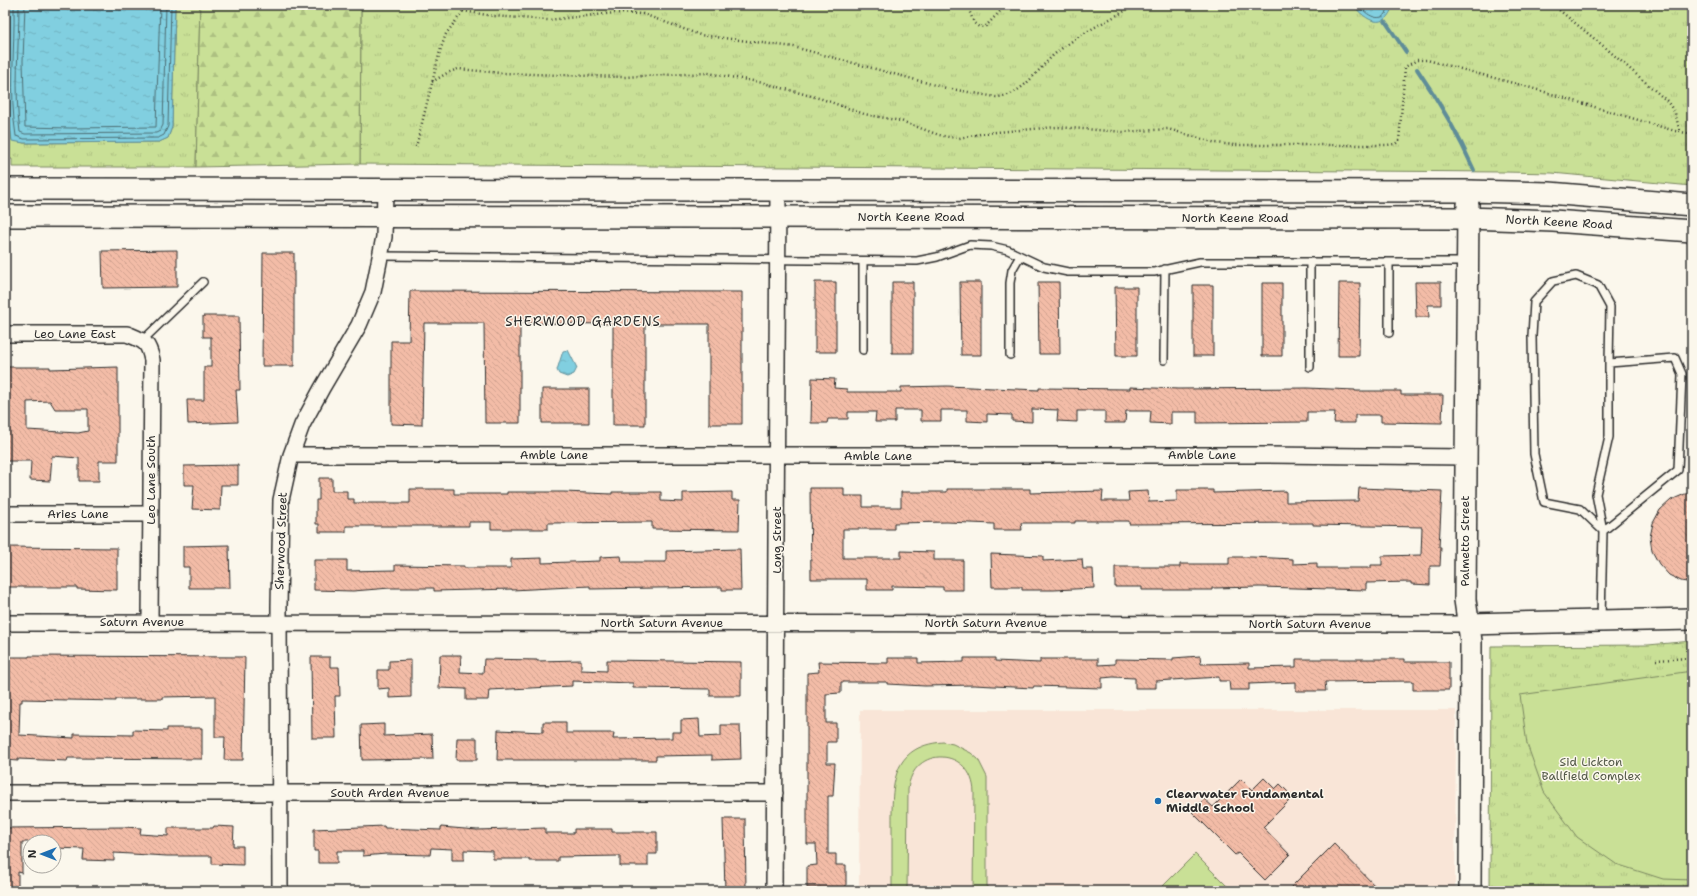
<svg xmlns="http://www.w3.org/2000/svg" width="1697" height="896" font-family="'Shantell Sans',sans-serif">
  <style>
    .built { fill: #f9e5d7 }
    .grass { fill: url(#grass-tufts); stroke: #7a8660 }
    .forest { fill: url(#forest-firs); stroke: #7a8660 }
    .pitch { fill: #c9e096; stroke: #7a8660 }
    .water { fill: url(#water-ripples); stroke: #5f8d98 }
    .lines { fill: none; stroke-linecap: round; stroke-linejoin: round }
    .shore { stroke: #4d6d73; stroke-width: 1 }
    .stream { stroke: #5f8d98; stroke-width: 4 }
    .building { fill: url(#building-back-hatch); stroke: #2b2b2b; fill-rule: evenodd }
    .lane-casing { stroke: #2b2b2b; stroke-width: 10 }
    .street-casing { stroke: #2b2b2b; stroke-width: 18 }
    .secondary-casing { stroke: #2b2b2b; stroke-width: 24 }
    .path { stroke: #2b2b2b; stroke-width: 2.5; stroke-dasharray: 1 3; stroke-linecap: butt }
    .lane { stroke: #fbf7ec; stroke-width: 7 }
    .street { stroke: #fbf7ec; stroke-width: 15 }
    .secondary { stroke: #fbf7ec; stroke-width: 21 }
    .poi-dot { fill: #1f6fb2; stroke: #fbf7ec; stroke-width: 1.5 }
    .labels { text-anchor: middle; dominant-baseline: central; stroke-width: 3; stroke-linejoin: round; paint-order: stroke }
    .street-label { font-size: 12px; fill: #2b2b2b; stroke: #fbf7ec }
    .park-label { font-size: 12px; fill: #525846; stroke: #fbf7ec }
    .poi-label { font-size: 12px; font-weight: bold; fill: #2b2b2b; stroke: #fbf7ec; text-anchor: start }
    .neighbourhood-label { font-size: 13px; letter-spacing: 1px; fill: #2b2b2b; stroke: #fbf7ec }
  </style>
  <defs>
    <pattern id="grass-tufts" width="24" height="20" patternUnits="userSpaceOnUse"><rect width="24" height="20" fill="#c9e096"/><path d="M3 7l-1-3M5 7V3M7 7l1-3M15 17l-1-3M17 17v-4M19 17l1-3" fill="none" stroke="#adc081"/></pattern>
    <pattern id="forest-firs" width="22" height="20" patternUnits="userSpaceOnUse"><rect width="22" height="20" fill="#c9e096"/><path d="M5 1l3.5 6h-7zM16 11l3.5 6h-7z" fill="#adc081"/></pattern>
    <pattern id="water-ripples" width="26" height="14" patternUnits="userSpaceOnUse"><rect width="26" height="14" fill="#81cfe0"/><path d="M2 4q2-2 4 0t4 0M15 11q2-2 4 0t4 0" fill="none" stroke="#70b2c0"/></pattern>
    <pattern id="building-back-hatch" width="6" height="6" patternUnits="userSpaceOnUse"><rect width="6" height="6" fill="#f3bca7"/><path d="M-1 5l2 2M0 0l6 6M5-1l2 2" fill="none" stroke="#d0a290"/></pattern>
  </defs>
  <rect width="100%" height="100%" fill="#fbf7ec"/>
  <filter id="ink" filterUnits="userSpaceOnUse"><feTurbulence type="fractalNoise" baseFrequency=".025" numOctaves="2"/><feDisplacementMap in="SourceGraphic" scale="8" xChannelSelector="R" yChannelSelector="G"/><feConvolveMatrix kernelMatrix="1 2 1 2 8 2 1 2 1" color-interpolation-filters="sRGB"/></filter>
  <g filter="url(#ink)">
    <path class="built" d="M860,710H1456L1455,891H859Z"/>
    <path class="grass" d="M5,5H10L9,119L12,140L24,143L159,142L168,138L172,127L175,5H200L196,167H12V159H5Z
      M361,5H1692V186L1552,173L1504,172L360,164Z
      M1692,641V891H1490L1491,646L1648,645Z"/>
    <path class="forest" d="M200,5H361L360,164L196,167Z"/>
    <path class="pitch" d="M1692,671V880L1663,879L1616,864L1577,837L1544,792L1527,744L1520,695Z
      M943,742L953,744L971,753L978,759L987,777V891H973L974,793C973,747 912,744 908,790L907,891H892C892,869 892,848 892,826C892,785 891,746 943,742Z
      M1195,854L1232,891H1158Z"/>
    <path class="water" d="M10,5H175L172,127L168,138L159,142L24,143L12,141L9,119Z
      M1353,5H1393C1385,32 1366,21 1353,5Z
      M568,350L577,368L574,374L567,377L559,374L557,370L563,351Z"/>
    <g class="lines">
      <path class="shore" d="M14,5C15,49 9,93 16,136L24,139L158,138L164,135L168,126L171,5
        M19,5C19,47 14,90 20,132L25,134L156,133L160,131L163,125L166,5
        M25,5L23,61L25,127L70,128L156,127L160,5
        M1358,5C1365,13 1377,23 1386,14L1389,5"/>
      <path class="stream" d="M1385,21L1406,52
        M1417,69C1439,101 1458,134 1474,170"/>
    </g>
    <path class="building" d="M177,250V287L103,288L102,251Z
      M263,253H294V366H262Z
      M815,282H836V352H815Z
      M892,282H913V353H892Z
      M960,282H981V355H961Z
      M1038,282H1059L1060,354H1039Z
      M1415,282H1441V305H1428L1429,317H1416Z
      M1262,283H1282V356H1262Z
      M1339,283H1360L1359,356H1338Z
      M1193,285H1213V356H1193Z
      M1115,287H1137V356H1116Z
      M410,291L742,292V424H709V324H645V425H613V324L520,323V423H485L484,323H424L422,425L391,424V341H409Z
      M203,316H239L240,390H236L238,422L188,424L187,400H204V367H211V337H203Z
      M5,367H50V369L118,367V461H99V481H79V458L52,456L50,481L30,480L31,461H5ZM50,401L55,409H88V431L78,433L27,430V402Z
      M812,378L835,379L834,388L847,389V392H901V387L947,386L1039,390V388L1130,389V387L1178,389L1307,388L1355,390V391H1401V395H1443L1442,423L1381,422V415H1355V423H1334L1335,412H1307V422L1197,423V412H1171V424L1150,423L1151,411H1126L1125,423H1105V411H1077V422L1057,421L1058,410L1032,409V422L1012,421V415L987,414V422L967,421V410H941V421H921V410H895V422H875L876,412H848V419H828L827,423H811Z
      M542,389H589V423H542Z
      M238,465V485H221L220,510L192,509L194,485H184V466Z
      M319,478H332V491H347V499H354V503H410V489H454V494H507V492H564L612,494V492H661V501L683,502V493L732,492V500H740L739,530L652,529V522L548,523V529H491V522H469V526H346V532H319V524H316V500H319Z
      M810,488H844V496H863V507H901V492H947V489H1030V493L1103,491L1102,501H1129L1128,492L1148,491L1149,502L1177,501V490H1213V493L1286,491V502L1358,501L1359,488L1442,491L1439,547H1441L1440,566H1430V585L1411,584V582L1366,583V590L1260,587L1212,588V590H1142V587H1115V567H1180V564H1229V557H1252L1293,559V564L1317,563V568H1371V565H1382V556L1421,555L1422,527L1313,525V523L1129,524V521H1075V523H1021L1022,530H994V524L947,522L894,523V529H843V558H901V551L934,552V560H963V590H943V587L892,586V590H867V579H811Z
      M1692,493V583L1681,581L1669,575L1659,564L1652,551L1650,537L1653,523L1660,510L1671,500L1685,494Z
      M229,545L230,588H189V567H183V546Z
      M5,547L117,548V590L77,589V587H5Z
      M740,549L741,590H722V587L590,589V586L512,590V589L434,591V588H390L353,591L314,590V560H347V571L395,570V565L464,566V568H511V559L542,558V563L600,561V557L621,556L622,562H666V551Z
      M991,554L1043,556V561L1082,559L1083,569H1093L1094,588L1054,590H1022V587H992Z
      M440,655H461L460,672L483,673L484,659L537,660V661L581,660V670L607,671V660L741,662V696H710V689L633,688V683L572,681V686L489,690L488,700H466V689L439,688Z
      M29,656L245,657L243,760H224L225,737H215V696L162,697V699H116V701L22,699V702H20L19,735L74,738V734L133,735V730L167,731V728H202V759L68,758L67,761L18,759V761L5,760V657H29Z
      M1200,656L1201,664L1249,663V668L1296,667V659H1404V662H1449V690H1413V681L1325,682L1326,691H1296V682L1249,684V690H1230L1229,681H1219V677L1156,681V688H1135V678L1113,677L1102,678V688L1034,686L1033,688L974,685L925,686L887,684V682H841V693L826,694V723H836V742H827V763H835L833,796H828V854H836V865H846V888H807V866L817,865L816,844H807V673L819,672L818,662L888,663V658H918V663L964,662V658H995V661L1040,663V659H1098V665L1115,664V659L1173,660V658Z
      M311,657H330V667H339L340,696H335L336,738H312Z
      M411,660V697L389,698V688L378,689V670H389V661Z
      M699,719L700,737L721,736V725H740L741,759L712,760V755L656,756V760H497L498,730L543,732V722H566V733H614L613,739L672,738V732H681V720Z
      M384,724V736L432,734L433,759L362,760L361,725Z
      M457,738H477V760H456Z
      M1264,778L1275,789L1280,784L1293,797L1263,827L1290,855L1265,880L1238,853L1235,855L1192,812L1204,799L1213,807L1241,779L1252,790Z
      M723,819H745L746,891H725Z
      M214,826L234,827L233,846H243V865L212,864V856H167L114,853V861L83,860L84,849L54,848V842H22V873L18,872V891H5V828L123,827L141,828L140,834L168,836V828H213Z
      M384,826L385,828L441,830V827L477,830L545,828V833H574V829H612V832H657V854H648V866H620V856L558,857V861H529V859H493V851L464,850V860H452V849L431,848L430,855L386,854L363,856V851H337V863H318V851H314V829Z
      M1334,844L1380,891H1287Z"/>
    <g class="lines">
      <defs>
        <path id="lane" d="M381,256L917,261L937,257L970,245L991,246L1008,250L1044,267L1068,272H1154L1200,262H1465
          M863,261V350
          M1389,333V262
          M143,340L203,282
          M1010,355V283L1012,270L1020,256
          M1164,360L1165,269
          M1310,367V262
          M1601,619L1603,531L1678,470L1682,374L1675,358L1609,363V437L1596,494L1603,531L1580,509L1544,502L1534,454L1532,336L1534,302L1553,281L1576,276L1598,285L1610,307L1609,363"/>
        <path id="street" d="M5,334H127C144,341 148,341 152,360L150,622
          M291,455H1267L1466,457
          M5,514H150
          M5,623L1468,624
          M5,793H775
          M280,891L279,607L281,500L291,455L302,425L322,388L359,325L373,292L384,237L385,189
          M774,891L778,190"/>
        <path id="secondary" d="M5,189L1468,191L1549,193L1692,205
          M1468,204L1465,600L1471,641L1470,891
          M5,216L1468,218L1553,221L1692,231
          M1468,624L1692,619"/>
      </defs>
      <use href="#lane" class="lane-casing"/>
      <use href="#street" class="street-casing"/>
      <use href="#secondary" class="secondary-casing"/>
      <path class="path" d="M967,5L974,23L979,27L986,26L1006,5
        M1553,5L1607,49L1667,101L1675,113L1680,132
        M463,11L493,16L548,20L615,13L643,14L700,35L794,47L946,88L996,97C1022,97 1038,68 1056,53C1080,33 1109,20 1136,5
        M432,82L447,73L458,69L501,73L623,77L708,73L764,83L822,99L864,114L901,121L939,135L949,137L959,138L985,133L1057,127L1124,132L1168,129L1216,143L1234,145H1387L1395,144L1399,141L1405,67L1417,60H1427L1528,87L1675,131L1692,134
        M416,147L440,51L446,34L463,11L460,5
        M1656,660L1689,658L1692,660"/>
      <use href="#lane" class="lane"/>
      <use href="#street" class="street"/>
      <use href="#secondary" class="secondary"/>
    </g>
  </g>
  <circle class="poi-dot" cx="1158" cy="801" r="4"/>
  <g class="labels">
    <g class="street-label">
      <text x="911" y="217">North Keene Road</text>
      <text x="1235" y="218">North Keene Road</text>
      <text transform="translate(1559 222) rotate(3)">North Keene Road</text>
      <text x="75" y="334">Leo Lane East</text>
      <text x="554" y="455">Amble Lane</text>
      <text x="1202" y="455">Amble Lane</text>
      <text x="878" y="456">Amble Lane</text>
      <text transform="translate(151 480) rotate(-90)">Leo Lane South</text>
      <text x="78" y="514">Aries Lane</text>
      <text transform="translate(777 540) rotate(-90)">Long Street</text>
      <text transform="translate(281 541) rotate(-88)">Sherwood Street</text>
      <text transform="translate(1465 541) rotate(-90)">Palmetto Street</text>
      <text x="142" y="622">Saturn Avenue</text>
      <text x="662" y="623">North Saturn Avenue</text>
      <text x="986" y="623">North Saturn Avenue</text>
      <text x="1310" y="624">North Saturn Avenue</text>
      <text x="390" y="793">South Arden Avenue</text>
    </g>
    <g class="park-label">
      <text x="1591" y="762">Sid Lickton<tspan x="1591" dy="14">Ballfield Complex</tspan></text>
    </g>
    <g class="poi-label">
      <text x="1166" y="794">Clearwater Fundamental<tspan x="1166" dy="14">Middle School</tspan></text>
    </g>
    <g class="neighbourhood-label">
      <text x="583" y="321">SHERWOOD GARDENS</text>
    </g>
  </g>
  <rect width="1697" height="896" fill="none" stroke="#fbf7ec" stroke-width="20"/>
  <rect x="10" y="10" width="1677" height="876" fill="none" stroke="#2b2b2b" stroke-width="1.5" filter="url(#ink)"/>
  <g transform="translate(42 854) rotate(270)"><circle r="19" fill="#fbf7ec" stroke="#a8a59f"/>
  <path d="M0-3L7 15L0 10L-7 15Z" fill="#1f6fb2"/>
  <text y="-6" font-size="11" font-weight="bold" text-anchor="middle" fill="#2b2b2b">N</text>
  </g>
</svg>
